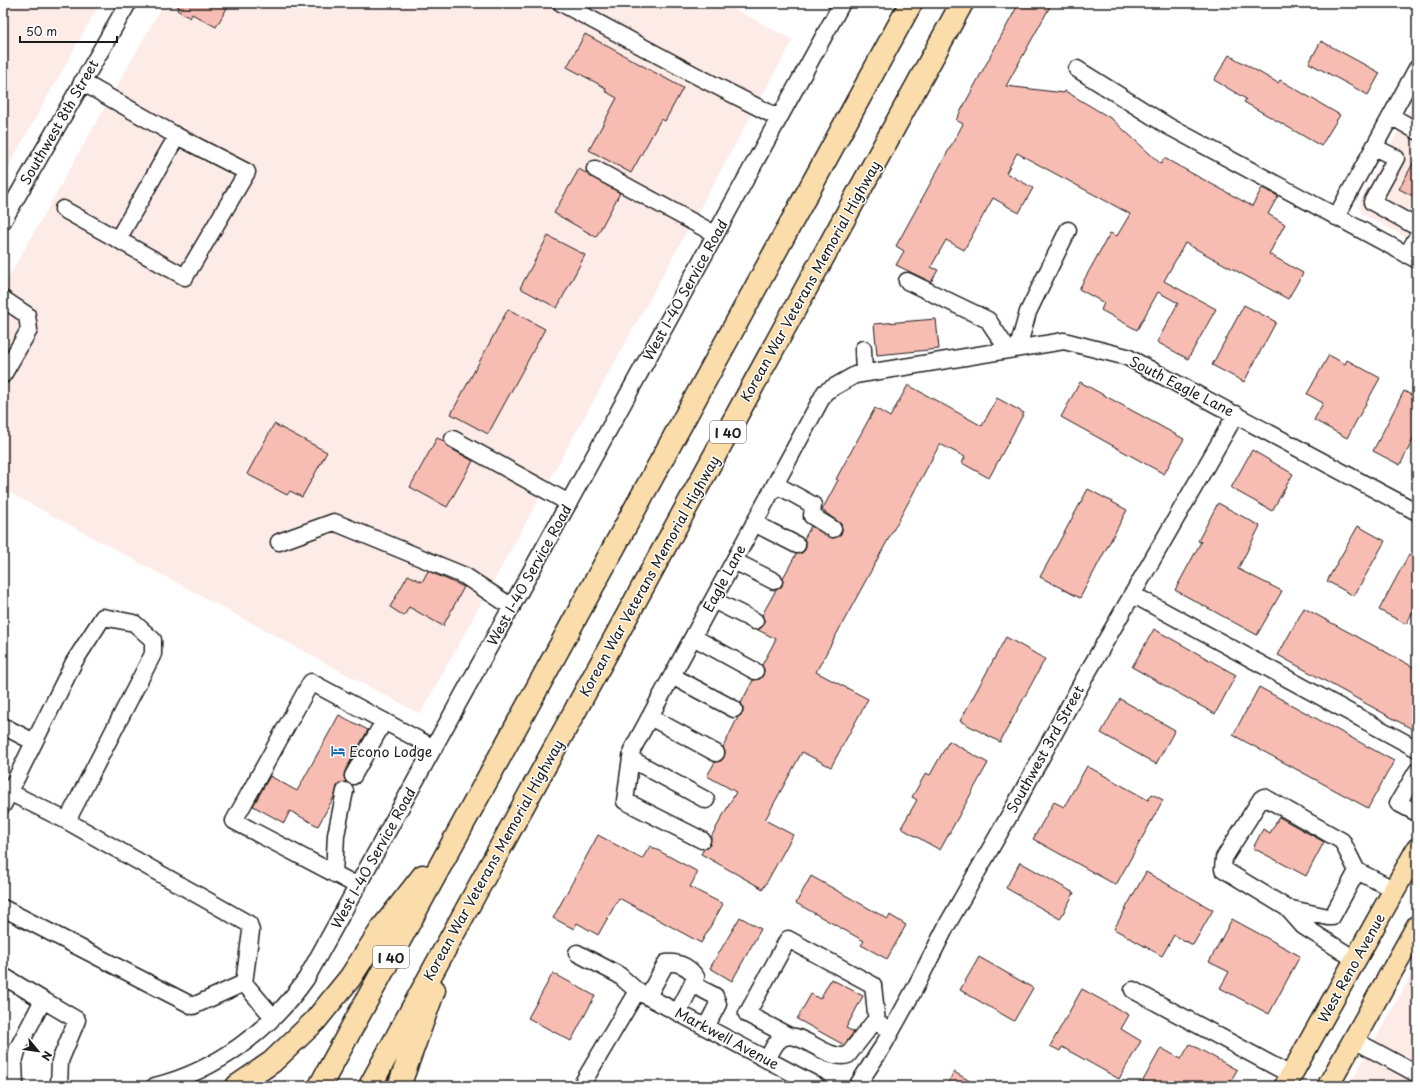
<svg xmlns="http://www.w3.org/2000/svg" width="1420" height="1089" font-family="'Playpen Sans',sans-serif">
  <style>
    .built { fill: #fdebe8 }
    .building { fill: #f7bcb2; stroke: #1c1c1c }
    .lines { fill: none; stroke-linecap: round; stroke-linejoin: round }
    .minor-casing { stroke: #1c1c1c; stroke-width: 19 }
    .major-casing { stroke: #1c1c1c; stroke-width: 24 }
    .highway-casing { stroke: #1c1c1c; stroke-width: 25 }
    .minor { stroke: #fff; stroke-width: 16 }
    .major { stroke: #fbddab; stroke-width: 21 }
    .highway { stroke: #fbddab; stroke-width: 22 }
    .labels { text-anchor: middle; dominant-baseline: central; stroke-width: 3; stroke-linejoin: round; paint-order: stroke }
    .shield { fill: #fff; stroke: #606060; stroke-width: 1 }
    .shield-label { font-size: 13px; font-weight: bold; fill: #1c1c1c }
    .street-label { font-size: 14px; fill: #1c1c1c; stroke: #fff }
    .poi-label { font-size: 14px; fill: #1c1c1c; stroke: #fff; text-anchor: start }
  </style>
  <rect width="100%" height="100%" fill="#fff"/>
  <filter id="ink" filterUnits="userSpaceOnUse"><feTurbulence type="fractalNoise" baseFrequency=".025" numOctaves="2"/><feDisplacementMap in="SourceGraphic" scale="8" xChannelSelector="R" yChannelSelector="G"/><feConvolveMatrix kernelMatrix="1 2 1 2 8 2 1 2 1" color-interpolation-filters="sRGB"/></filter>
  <g filter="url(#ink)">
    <path class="built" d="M3,3H100L3,176Z
      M164,3H723L793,40L420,714L3,489V287Z
      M1417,97V243L1362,214L1359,207L1360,201Z
      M1417,965V1086H1349Z"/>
    <path class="building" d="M173,3H230L216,27L192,14L190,18L177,10L179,7Z
      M1019,3H1052L1006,86L1064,93L1065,91L1112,119L1161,164L1164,158L1252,206L1262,188L1278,196L1268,214L1285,224L1269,254L1303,273L1288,299L1185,243L1164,281L1216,309L1188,359L1157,342L1178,303L1158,292L1137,330L1101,310L1104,303L1079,289L1110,233L1117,236L1130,214L1017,153L1006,173L1033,188L1019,213L993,198L964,250L946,240L931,267L938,270L931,282L896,265L904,251L896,246L963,124L956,120Z
      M585,34L683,88L665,121L661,119L631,173L589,150L617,98L605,91L606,88L567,67Z
      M1321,41L1380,73L1368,95L1309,63Z
      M1229,55L1278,83L1280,80L1340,115L1321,146L1244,102L1246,99L1214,80Z
      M1417,156V198L1399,189Z
      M579,169L620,193L596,237L554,213Z
      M548,236L585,255L557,308L520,288Z
      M1244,305L1276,322L1244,382L1212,365Z
      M508,309L545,329L488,434L451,414Z
      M936,319L939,349L877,355L874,324Z
      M1329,355L1345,364L1347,360L1380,378L1347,438L1314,420L1323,403L1307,394Z
      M1080,382L1184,439L1164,474L1061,417Z
      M908,385L982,426L997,398L1024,413L989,478L962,463L965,457L940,444L902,514L816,672L868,699L831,767L802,752L765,820L793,835L763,889L701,854L704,849L710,845L711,837L736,792L707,776L715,762L721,761L724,757L725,752L723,747L738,717L743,713V708L741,703L753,680L760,679L763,675L764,670L762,665L776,639L758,630L764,625V620L762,615L776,590L782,586L783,578L796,554L802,553L805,550L806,544L804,539L811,526L832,538L841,534L842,529L841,524L822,510L838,480L836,479L875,408L890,417Z
      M1404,391L1417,398V432L1400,465L1373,451Z
      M274,424L327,452L302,497L290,491L287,495L247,474Z
      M437,438L444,441L448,447L473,461L447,507L410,487Z
      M1252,450L1293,474L1272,511L1231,488Z
      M1088,489L1127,510L1080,598L1040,577Z
      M1218,503L1260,526L1238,569L1282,591L1257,635L1175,590L1201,542L1198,541Z
      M1358,526L1385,541L1354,596L1327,581Z
      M1409,554L1417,558V604L1406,624L1379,610Z
      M428,571L464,587L443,626L409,607L404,616L390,607L408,575L422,582Z
      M1304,608L1417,669V720L1412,729L1278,655Z
      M1154,629L1236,675L1215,714L1132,667Z
      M1006,637L1045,659L1000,742L960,721Z
      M1259,687L1394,761L1368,808L1233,735Z
      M1120,699L1175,730L1156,764L1101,733Z
      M339,715L368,730L345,771L344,776L346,782L338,785L335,795L318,826L290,811L284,823L253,806L270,776L297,791Z
      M949,741L988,763L940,850L901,828L917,800L912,797L926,773L930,775Z
      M1087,766L1148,800L1152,794L1163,800L1116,885L1033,839L1054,802L1064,807Z
      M1279,817L1324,842L1306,876L1253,848L1263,829L1270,833Z
      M598,835L642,859L650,846L698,872L690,887L723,904L701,943L619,898L598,935L577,923L574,929L553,918Z
      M1020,862L1074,893L1060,919L1006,888Z
      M1146,872L1213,910L1193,945L1174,935L1162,956L1114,929Z
      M811,876L888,919L890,915L906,925L887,959L861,945L864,941L796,903Z
      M740,917L761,929L732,981L710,968Z
      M1232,919L1300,956L1269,1014L1220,988L1229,972L1209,962Z
      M979,957L1033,988L1014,1021L960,990Z
      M553,973L595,996L571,1041L528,1018Z
      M831,979L863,996L846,1028L854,1032L844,1045L797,1019L811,994L820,999Z
      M1082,989L1129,1015L1121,1029L1141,1041L1119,1079L1062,1047L1060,1051L1050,1046Z
      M1190,1044L1237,1070L1228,1086H1140L1161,1048L1181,1059Z
      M954,1072L979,1086H946Z"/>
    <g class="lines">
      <defs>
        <path id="minor" d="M561,3L693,74L779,118
          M1077,69L1168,126L1417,260
          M1391,116L1417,131
          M1374,147L1396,158L1372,202L1417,227
          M595,169L715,234
          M63,209L185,277L247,172L177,136L82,82
          M1336,217L1417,68
          M3,221L128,3
          M118,239L177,136
          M1407,255L1417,237
          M907,281L988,320L1008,350
          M3,299L27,315L29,330L3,375
          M1018,348L1028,312L1068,230
          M863,349L864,373
          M453,439L569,503
          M775,484L813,505L812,516L833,529
          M754,523L797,545
          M279,542L334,522L465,576L512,607
          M734,561L774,581
          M1132,594L1417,749
          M713,600L755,621
          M693,637L755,671
          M672,676L734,709
          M650,717L716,753
          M3,726L34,742
          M631,759L706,800
          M1417,771L1398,803L1417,813
          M353,776L384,721
          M3,789L67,821L249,924L251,931L244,983
          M3,805L74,662L103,617L134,623L153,640V654L67,821
          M702,840L625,801L632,750L825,392L855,375L1064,341L1127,357L1417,512
          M1357,871L1342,841L1264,797L1261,799L1224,858L1223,869L1287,908L1328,917H1332L1357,871L1395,890
          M334,874L336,835L345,791
          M358,886L234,821L311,682L434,748
          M3,908L193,1006L244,983L273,1017
          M1287,908L1303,926L1356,960
          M577,953L619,975L637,991L817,1086
          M3,976L43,1000
          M692,984L715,996L718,1004L706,1027
          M1133,990L1291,1075
          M648,996L666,963C679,962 688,966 696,977L678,1012
          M789,1036L747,1014L788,939L873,985L877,1023
          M1354,1040L1417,1074
          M767,1060C771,1053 774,1043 781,1039C798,1026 825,1062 848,1055L873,1023H877L885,1027
          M15,1086L14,1062L18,1048L43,1000L77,1020L60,1061L59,1086
          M155,1086C216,1071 270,1030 306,979L556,526L842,3
          M581,1086L637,991
          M857,1086L883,1046L914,990L947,925L1013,809L1085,677L1236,414"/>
        <path id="major" d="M1285,1086L1417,849
          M1328,1086L1417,926"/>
        <path id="highway" d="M237,1086L272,1062L315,1021L350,978L383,927L423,876
          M320,1086L911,3
          M370,1086L962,3
          M399,1086L434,990"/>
      </defs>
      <use href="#minor" class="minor-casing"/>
      <use href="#major" class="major-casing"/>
      <use href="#highway" class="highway-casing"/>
      <use href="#minor" class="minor"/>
      <use href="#major" class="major"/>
      <use href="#highway" class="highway"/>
    </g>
  </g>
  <defs>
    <symbol id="hotel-bare" viewBox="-9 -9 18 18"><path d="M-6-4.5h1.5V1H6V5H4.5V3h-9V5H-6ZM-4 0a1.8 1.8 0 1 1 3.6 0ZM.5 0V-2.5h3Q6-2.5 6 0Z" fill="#1f6fb2" stroke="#fff" stroke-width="2.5" paint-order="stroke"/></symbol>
  </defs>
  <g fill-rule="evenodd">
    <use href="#hotel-bare" x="328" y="741" width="20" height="20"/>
  </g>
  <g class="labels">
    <g class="shield">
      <rect x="710" y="421" width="36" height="22" rx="3"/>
      <rect x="373" y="946" width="36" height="22" rx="3"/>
    </g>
    <g class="shield-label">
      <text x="728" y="432">I 40</text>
      <text x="391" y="957">I 40</text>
    </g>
    <g class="street-label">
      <text transform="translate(59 122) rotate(-60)">Southwest 8th Street</text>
      <text transform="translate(810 281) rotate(-61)">Korean War Veterans Memorial Highway</text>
      <text transform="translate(685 290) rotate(-61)">West I-40 Service Road</text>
      <text transform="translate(1182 386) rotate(27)">South Eagle Lane</text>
      <text transform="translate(529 575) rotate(-61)">West I-40 Service Road</text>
      <text transform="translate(649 576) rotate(-61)">Korean War Veterans Memorial Highway</text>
      <text transform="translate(724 578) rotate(-62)">Eagle Lane</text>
      <text transform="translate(1045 749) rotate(-61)">Southwest 3rd Street</text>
      <text transform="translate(373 858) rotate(-61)">West I-40 Service Road</text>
      <text transform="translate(493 860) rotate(-61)">Korean War Veterans Memorial Highway</text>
      <text transform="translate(1351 968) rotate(-61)">West Reno Avenue</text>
      <text transform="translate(727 1038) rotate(28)">Markwell Avenue</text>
    </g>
    <g class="poi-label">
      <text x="349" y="751">Econo Lodge</text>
    </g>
  </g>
  <rect width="1420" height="1089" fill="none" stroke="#fff" stroke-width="16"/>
  <rect x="8" y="8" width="1404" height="1073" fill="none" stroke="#1c1c1c" stroke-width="1.5" filter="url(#ink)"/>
  <g transform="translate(38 1051) rotate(119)" stroke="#ffffff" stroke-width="3" paint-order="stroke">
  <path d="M0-3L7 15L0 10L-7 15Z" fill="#1c1c1c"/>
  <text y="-6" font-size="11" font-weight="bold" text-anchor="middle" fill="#1c1c1c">N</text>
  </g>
  <path d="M20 36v6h97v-6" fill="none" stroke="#1c1c1c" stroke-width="2"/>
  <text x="26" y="36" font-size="12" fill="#1c1c1c" stroke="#ffffff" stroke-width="3" paint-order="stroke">50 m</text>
</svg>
